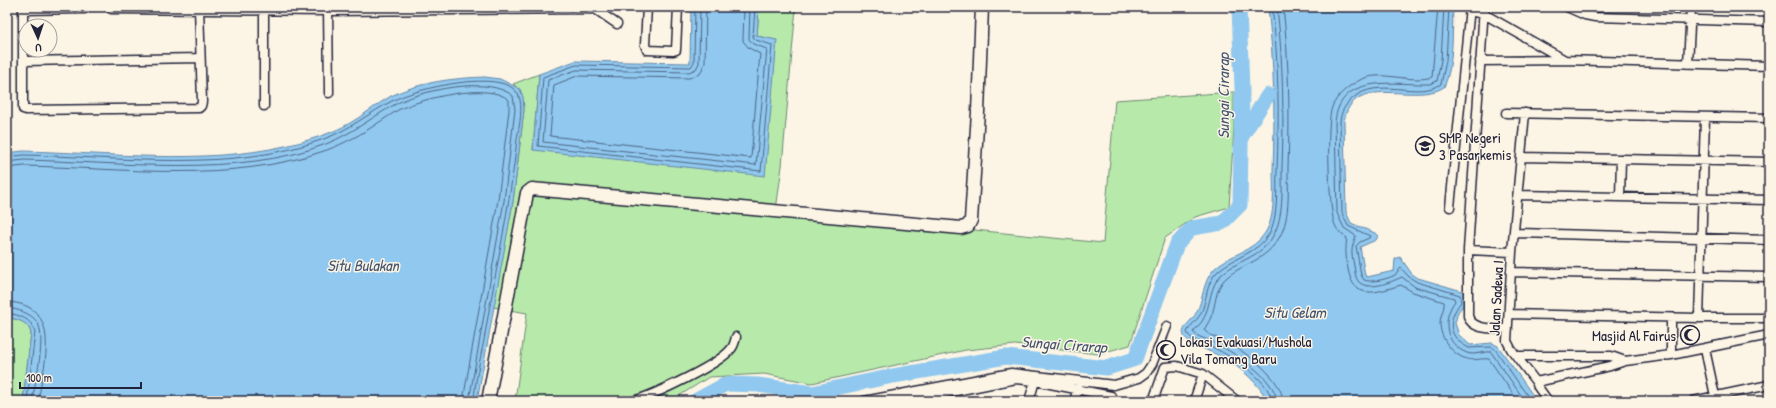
<svg xmlns="http://www.w3.org/2000/svg" width="1776" height="408" font-family="'Patrick Hand',sans-serif">
  <style>
    .green { fill: #b7eaaa; stroke: #6c8672 }
    .water { fill: #90c8ef; stroke: #6486a7 }
    .lines { fill: none; stroke-linecap: round; stroke-linejoin: round }
    .shore { stroke: #4e6483; stroke-width: 1 }
    .river { stroke: #90c8ef; stroke-width: 15 }
    .street-casing { stroke: #22223b; stroke-width: 11 }
    .secondary-casing { stroke: #22223b; stroke-width: 15 }
    .street { stroke: #fcf5e5; stroke-width: 8 }
    .secondary { stroke: #fcf5e5; stroke-width: 12 }
    .labels { text-anchor: middle; dominant-baseline: central; stroke-width: 3; stroke-linejoin: round; paint-order: stroke }
    .poi-label { font-size: 15px; fill: #22223b; stroke: #fcf5e5; text-anchor: start }
    .street-label { font-size: 15px; fill: #22223b; stroke: #fcf5e5 }
    .water-label { font-size: 16px; font-style: italic; fill: #435471; stroke: #fcf5e5 }
  </style>
  <rect width="100%" height="100%" fill="#fcf5e5"/>
  <filter id="ink" filterUnits="userSpaceOnUse"><feTurbulence type="fractalNoise" baseFrequency=".025" numOctaves="2"/><feDisplacementMap in="SourceGraphic" scale="8" xChannelSelector="R" yChannelSelector="G"/><feConvolveMatrix kernelMatrix="1 2 1 2 8 2 1 2 1" color-interpolation-filters="sRGB"/></filter>
  <g filter="url(#ink)">
    <path class="green" d="M759,7H796L782,166L776,210L1103,243L1115,100L1234,92V128L1229,207L1195,217L1165,238L1130,345L1098,354L1015,345L966,350L812,383L764,374L709,377L671,401H515L527,313L493,307L513,202L524,110C523,98 523,91 513,84L539,74L533,150L777,41L757,36Z
      M7,317C18,320 28,321 31,333L23,401H7Z"/>
    <path class="water" d="M691,7H759L757,36L777,40L765,176L533,150L539,74L575,61L690,63Z
      M1268,7H1453C1452,31 1454,66 1444,87C1415,106 1352,71 1344,122L1346,212L1351,223L1375,233L1378,236L1376,240L1360,247L1365,275L1367,277L1394,271L1395,259L1400,257L1412,274L1418,278L1462,291L1464,294L1465,303L1458,312L1455,323L1459,335L1470,345L1492,343L1498,346L1537,401H1268C1257,382 1243,369 1223,358C1214,352 1189,345 1184,336C1180,328 1193,320 1196,313C1204,299 1202,282 1214,269C1229,254 1253,252 1265,233C1276,216 1273,189 1273,170C1275,115 1274,62 1268,7Z
      M485,77L500,79L520,89L523,97L524,110L513,202L477,401H23L31,333C28,321 18,320 7,317V153L23,151C108,153 202,165 285,146C307,141 331,134 350,123C364,115 377,104 391,96C419,82 454,78 485,77Z"/>
    <g class="lines">
      <path class="shore" d="M695,7L694,62L691,67L576,65L543,77L538,146L761,171L772,45L756,40L753,37L755,7
        M700,7L699,63L696,69L689,72L576,70L548,80L543,142L756,165L767,49L753,44L749,39L750,7
        M706,7L705,63L700,74L689,78L577,76L554,85L550,136L751,158L760,54L749,48L743,41L744,7
        M1438,7L1432,77C1410,84 1381,69 1360,80C1348,86 1337,95 1332,107C1326,121 1329,207 1334,222C1336,230 1341,234 1347,238C1345,249 1346,258 1348,269C1354,302 1377,292 1401,285L1413,292L1444,302C1445,308 1440,316 1440,323C1440,338 1452,355 1467,359C1474,361 1481,358 1489,359L1518,401
        M1444,7L1441,60L1437,81L1430,84C1395,85 1340,72 1335,122L1337,213L1344,228L1356,236C1351,250 1351,250 1354,266C1355,271 1355,277 1358,281C1367,292 1391,282 1402,277L1415,287L1454,298L1455,301C1442,318 1444,344 1467,353C1475,356 1483,351 1491,352L1525,401
        M1449,7L1446,61L1441,84C1417,100 1379,76 1353,98C1345,105 1341,111 1340,122L1342,213L1348,226L1370,236L1369,238L1360,242L1356,246L1361,275L1364,280C1371,283 1388,279 1395,275C1398,273 1398,270 1401,268L1409,277L1417,282L1460,295L1461,302C1447,320 1447,337 1469,348L1491,347L1495,349L1531,401
        M7,157L24,155C120,157 232,173 324,139C349,130 369,113 392,101C414,89 504,67 518,94C524,106 519,127 517,139C510,207 495,273 484,340C480,360 475,381 474,401
        M7,162L24,160C118,162 238,178 326,144C351,134 371,118 394,105C420,90 489,75 513,96L515,110L504,201L469,401
        M7,168L24,166C124,168 231,184 327,150C345,143 362,134 378,123C385,119 391,114 398,110C420,99 489,81 509,100V110L498,200L463,401
        M7,302C64,304 44,365 38,401
        M7,308C17,309 31,313 37,322C47,336 35,384 32,401
        M7,313C20,315 32,319 35,332L27,401
        M1272,401C1269,378 1229,355 1210,346C1202,342 1190,341 1187,332C1190,326 1196,321 1200,315C1208,300 1205,283 1218,271C1234,257 1258,253 1269,234C1279,216 1276,190 1277,171C1279,116 1279,62 1272,7
        M1277,401C1275,377 1232,351 1212,342C1207,339 1197,337 1193,332C1197,327 1203,322 1205,315C1211,302 1210,287 1220,276C1236,260 1261,258 1273,236C1284,217 1282,189 1282,168C1284,114 1283,61 1277,7
        M1283,401C1282,378 1247,353 1228,343C1221,339 1209,336 1204,330C1206,326 1209,322 1211,317C1216,305 1215,290 1224,280C1240,264 1262,263 1277,241C1291,222 1288,190 1288,167C1290,113 1289,61 1283,7"/>
      <path class="river" d="M1242,136L1268,95
        M695,401L726,384L758,385L812,393L893,376L1006,357L1107,368L1135,359L1177,244L1192,228L1222,223L1240,205L1242,89L1239,7"/>
      <defs>
        <path id="street" d="M23,7V109L26,110L199,108L201,106L202,102L199,7
          M328,7L329,93
          M647,7L645,45L647,50L673,51L676,50L678,7
          M1484,7L1468,250V316C1472,331 1495,328 1508,329
          M1567,7L1585,15L1595,17L1769,22
          M111,9L328,11L595,9L617,24
          M23,10L85,9
          M1469,11L1484,14L1565,60
          M23,61L200,58
          M1480,61L1565,60L1769,66
          M1688,64L1691,7
          M264,106V7
          M1506,113L1769,118
          M1525,113L1512,252L1507,341L1511,349L1536,382L1610,366L1625,361L1671,355L1769,335
          M1521,157L1769,162
          M1519,195L1769,200
          M1620,197L1621,159
          M1450,207L1470,7
          M1515,233L1769,240
          M1468,250L1512,252
          M1512,272L1769,277
          M1509,314L1699,318H1769
          M1671,318V355
          M1699,318L1705,117
          M1705,349L1715,396
          M1517,356H1611L1625,361
          M1536,382L1538,387L1548,401
          M633,401C652,396 720,364 731,349C734,346 735,341 736,337
          M864,401L1011,373L1114,385L1139,378L1146,373L1152,364L1167,326
          M906,401L1016,379L1035,381
          M1029,401L1035,381L1111,396
          M1074,401L1078,388
          M1153,401L1165,367L1177,366L1203,374L1237,401
          M1194,401L1203,374
          M1693,401L1769,385"/>
        <path id="secondary" d="M488,401L527,193L532,189L961,228L968,226L971,220L978,112L982,7"/>
      </defs>
      <use href="#street" class="street-casing"/>
      <use href="#secondary" class="secondary-casing"/>
      <use href="#street" class="street"/>
      <use href="#secondary" class="secondary"/>
    </g>
  </g>
  <defs>
    <symbol id="school-ring" viewBox="-11 -11 22 22"><circle r="9.5" fill="#fcf5e5" stroke="#22223b" stroke-width="1.5"/><path d="M0-5L7-2L0 1L-7-2ZM-4 1L0 2.5L4 1V4Q0 6-4 4Z" fill="#22223b"/></symbol>
    <symbol id="mosque-ring" viewBox="-11 -11 22 22"><circle r="9.5" fill="#fcf5e5" stroke="#22223b" stroke-width="1.5"/><path d="M3.5-4.9A6 6 0 1 0 3.5 4.9A5 5 0 1 1 3.5-4.9Z" fill="#22223b"/></symbol>
  </defs>
  <g fill-rule="evenodd">
    <use href="#school-ring" x="1414" y="135" width="22" height="22"/>
    <use href="#mosque-ring" x="1679" y="324" width="22" height="22"/>
    <use href="#mosque-ring" x="1155" y="339" width="22" height="22"/>
  </g>
  <g class="labels">
    <g class="poi-label">
      <text x="1439" y="137">SMP Negeri<tspan x="1439" dy="17">3 Pasarkemis</tspan></text>
      <text x="1676" y="335" text-anchor="end">Masjid Al Fairus</text>
      <text x="1180" y="341">Lokasi Evakuasi/Mushola<tspan x="1180" dy="17">Vila Tomang Baru</tspan></text>
    </g>
    <g class="street-label">
      <text transform="translate(1496 298) rotate(-87)">Jalan Sadewa I</text>
    </g>
    <g class="water-label">
      <text transform="translate(1223 96) rotate(-90)">Sungai Cirarap</text>
      <text x="363" y="265">Situ Bulakan</text>
      <text x="1295" y="312">Situ Gelam</text>
      <text transform="translate(1064 344) rotate(4)">Sungai Cirarap</text>
    </g>
  </g>
  <rect width="1776" height="408" fill="none" stroke="#fcf5e5" stroke-width="24"/>
  <rect x="12" y="12" width="1752" height="384" fill="none" stroke="#22223b" stroke-width="1.5" filter="url(#ink)"/>
  <g transform="translate(38 38) rotate(177)"><circle r="19" fill="#fcf5e5" stroke="#a5a1a1"/>
  <path d="M0-3L7 15L0 10L-7 15Z" fill="#22223b"/>
  <text y="-6" font-size="11" font-weight="bold" text-anchor="middle" fill="#22223b">U</text>
  </g>
  <path d="M20 382v6h121v-6" fill="none" stroke="#22223b" stroke-width="2"/>
  <text x="26" y="382" font-size="12" fill="#22223b" stroke="#fcf5e5" stroke-width="3" paint-order="stroke">100 m</text>
</svg>
